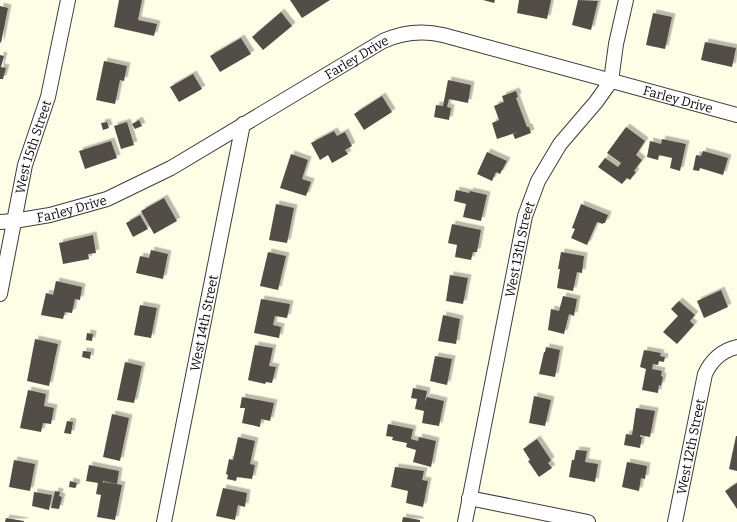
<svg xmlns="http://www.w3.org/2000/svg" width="737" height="522" font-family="Bitter,serif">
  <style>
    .building { fill: #524d47; filter: url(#shadow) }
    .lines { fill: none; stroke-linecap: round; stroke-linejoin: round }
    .street-casing { stroke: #3d3d3d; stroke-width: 16 }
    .street { stroke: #fff; stroke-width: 14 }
    .labels { text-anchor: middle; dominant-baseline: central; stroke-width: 4; stroke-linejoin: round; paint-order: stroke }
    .street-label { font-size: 13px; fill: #0a0a0a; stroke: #fff }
  </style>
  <defs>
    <filter id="shadow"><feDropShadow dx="3.5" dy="-3.5" stdDeviation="0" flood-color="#0004"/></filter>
  </defs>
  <rect width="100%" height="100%" fill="#fefee7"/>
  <path class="building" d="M119,0H142L138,20L157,24L154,36L114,27Z
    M290,0H330L302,18Z
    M483,0H495L494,3Z
    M519,0H551L547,19L517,13Z
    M578,0L598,1L591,30L572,25Z
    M0,6L8,8L1,43L0,42Z
    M281,12L292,26L263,50L252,37Z
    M653,13L672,17L665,49L646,45Z
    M241,38L251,54L220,72L210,56Z
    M705,42L736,48L732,67L701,60Z
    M0,55L4,56L1,67L6,68L3,79H0Z
    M104,61L127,66L124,81L120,80L115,104L96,100Z
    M193,74L202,89L179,102L170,87Z
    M448,80L471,85L468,103L449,99L447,107L451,108L449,120L434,117L436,105L443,106Z
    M516,91L518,97L516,98L527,127H529L531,133L515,139L513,134L518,132L497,139L492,123L499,120L494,106L506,101L504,102L502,96Z
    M382,96L392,112L364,130L354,114Z
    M139,120L142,126L135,129L132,124Z
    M107,122L109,128L103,130L101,123Z
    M127,122L134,145L121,149L114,126Z
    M626,127L645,141L636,155L642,160L634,171L636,172L630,180L627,178L622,184L598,167L605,158L618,167L621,163L607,153Z
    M334,131L337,136L345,132L352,146L345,150L348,154L332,163L328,155L320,160L311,143Z
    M662,139L686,144L680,171L670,168L672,158L659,155L658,160L647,157L650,141L661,144Z
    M111,141L117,158L85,169L79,151Z
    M703,151L728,158L723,175L700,168L699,171L693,170L696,155L701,156Z
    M487,152L507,161L500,174L496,172L492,181L477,174Z
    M291,154L308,160L302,179L311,182L306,196L280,188Z
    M456,190L469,193L470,191L487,195L481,221L463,217L466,204L454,201Z
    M164,198L177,221L154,234L141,211Z
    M276,204L294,208L287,243L269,240Z
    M581,204L608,215L605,223H603V224L597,222L587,245L571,238L575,229L572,228Z
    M140,215L148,229L133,237L126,223Z
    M452,224L481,230L477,252H473L471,260L455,257L457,245L448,243Z
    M93,235L96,253L88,254L89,259L63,264L59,243Z
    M151,250L168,254L163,279L136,273L140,256L149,258Z
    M268,252L286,256L278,290L260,286Z
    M561,252L584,256L582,273L577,272L573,291L557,288L560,269H558Z
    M450,275L468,278L463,304L446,301Z
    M56,281L82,287L80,300L75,299L72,313L65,312L63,319L41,315L46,293L53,295Z
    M721,290L728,307L704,318L697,301Z
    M563,296L577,299L574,316L569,314L564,334L548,330L551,309L559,311Z
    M261,299L290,304L287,318L275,316L273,325L281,327L279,338L254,333Z
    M679,301L695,315L690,321L694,325L677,344L663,332L678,316L671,309Z
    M140,305L157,308L151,338L134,335Z
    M443,315L460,319L456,344L438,341Z
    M87,333L93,334L92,341L86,340Z
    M35,339L58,344L49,386L27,381Z
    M255,345L273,348L269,366L276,367L272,383L266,382L265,384L248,380Z
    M546,347L560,350L555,377L539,374L544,352H545Z
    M644,350L661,353L660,356L665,357L664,362L659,361L658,365L653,364L652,369L662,371L661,376L663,377L661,386L659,385L658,393L642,390L646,369L640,367Z
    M83,351L91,352L90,359L82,357Z
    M435,356L452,359L447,385L430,381Z
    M125,362L142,366L134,403L117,400Z
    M413,388L427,391L425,401L427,397L444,401L439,426L422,423L424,411L415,409L417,399L411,398Z
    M28,390L46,394L44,406L54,408L51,424L43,423L41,432L20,428Z
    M534,396L551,400L545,426L529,423Z
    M242,397L274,403L270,421L261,419L260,427L242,423L245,408H240Z
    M636,408L655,411L650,437L640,435V437H642L640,448L624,445L626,434L632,435Z
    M112,414L129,418L120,461L103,457Z
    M67,421L73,422L71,434L64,433Z
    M388,424L413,429L411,439L418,441L419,437L436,441L431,467L413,462L416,450L406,447L407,443L392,440L393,437L386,436Z
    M736,436H737V471L729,469Z
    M238,437L255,441L250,464L255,465L252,479L237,477L236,481L227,479L228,475L226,474L229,459L233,460Z
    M537,439L551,460L548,463L552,468L539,477L528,461L530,460L523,449Z
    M576,450L587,451L585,462L598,464L595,482L569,477L572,460H574Z
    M14,460L35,464L30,491L9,487Z
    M627,462L647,466L645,479L641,478L639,491L622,487Z
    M89,465L119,471L117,484L103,481V483L104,482L122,485L115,520L97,517L101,495L96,494L98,483L86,481Z
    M395,467L424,471L422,480L428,481L423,507L406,503L408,491L391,487Z
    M70,481L77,483L76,487L75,488L69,487Z
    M737,483V509L725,491Z
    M223,488L247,493L245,507L238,505L235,520L216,516Z
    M55,491L60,492L59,496L62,497L59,509L51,508Z
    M34,492L52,495L49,510L32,506Z
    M403,517L420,520V522H402Z
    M6,518L24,521V522H5Z"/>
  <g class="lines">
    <defs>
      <g id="street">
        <path id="s1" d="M0,222L14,221L50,215L107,199L171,168L383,41C403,32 422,30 443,35L737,115"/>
        <path id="s2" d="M0,294L25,165L48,97L68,0"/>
        <path d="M469,498L588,522"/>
        <path id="s3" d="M164,522L243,124"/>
        <path id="s4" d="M465,522L525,216L538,181L560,144L596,102L611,81L616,44L626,0"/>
        <path id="s5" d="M675,522L705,374C711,361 722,350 737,347"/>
      </g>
    </defs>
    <use href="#street" class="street-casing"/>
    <use href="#street" class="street"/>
  </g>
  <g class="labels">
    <g class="street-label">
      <text stroke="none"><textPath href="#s1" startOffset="397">Farley Drive</textPath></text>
      <text stroke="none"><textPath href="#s1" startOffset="733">Farley Drive</textPath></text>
      <text stroke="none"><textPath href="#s2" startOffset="151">West 15th Street</textPath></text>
      <text stroke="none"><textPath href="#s1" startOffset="73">Farley Drive</textPath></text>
      <text stroke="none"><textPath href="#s4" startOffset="278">West 13th Street</textPath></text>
      <text stroke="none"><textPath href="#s3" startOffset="203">West 14th Street</textPath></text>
      <text stroke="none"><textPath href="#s5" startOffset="77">West 12th Street</textPath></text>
    </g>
  </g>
</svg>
